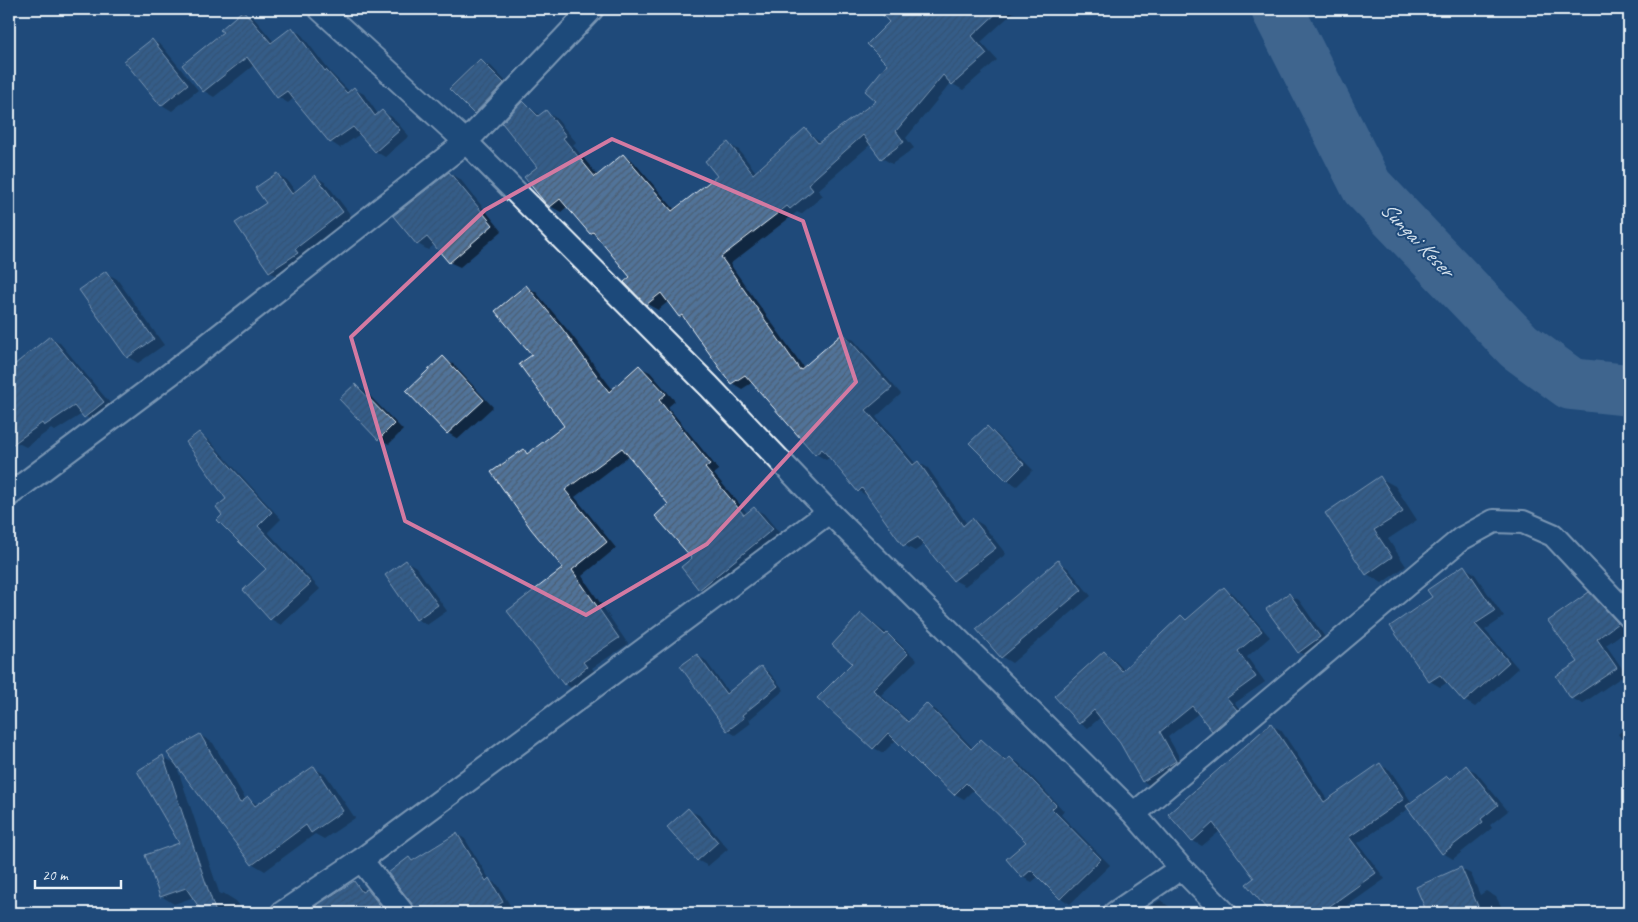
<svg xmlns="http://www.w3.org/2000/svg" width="1638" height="922" font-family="Caveat,sans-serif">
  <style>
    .shadow { fill: #0007 }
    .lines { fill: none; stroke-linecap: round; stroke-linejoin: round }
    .river { stroke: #6685a7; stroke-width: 52 }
    .building { fill: url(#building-hatch); stroke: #e8f1f8 }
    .minor-casing { stroke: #e8f1f8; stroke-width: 26 }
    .minor { stroke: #1f4a7a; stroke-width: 22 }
    .marked { fill: none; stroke: #d37aa2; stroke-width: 4; stroke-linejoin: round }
    .labels { text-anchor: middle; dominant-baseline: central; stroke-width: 4; stroke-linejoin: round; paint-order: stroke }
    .water-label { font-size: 22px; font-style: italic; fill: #d4e1ec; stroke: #1f4a7a }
  </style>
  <defs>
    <pattern id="building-hatch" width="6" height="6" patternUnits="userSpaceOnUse" patternTransform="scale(1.25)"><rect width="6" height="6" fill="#517399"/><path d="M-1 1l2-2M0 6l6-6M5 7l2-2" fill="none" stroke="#4c5e72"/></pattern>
  </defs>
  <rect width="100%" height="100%" fill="#1f4a7a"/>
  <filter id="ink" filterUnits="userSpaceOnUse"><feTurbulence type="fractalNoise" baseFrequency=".02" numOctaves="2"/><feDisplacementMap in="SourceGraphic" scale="10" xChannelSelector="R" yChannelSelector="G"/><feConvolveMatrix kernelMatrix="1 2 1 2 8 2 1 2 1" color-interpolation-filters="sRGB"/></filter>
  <g filter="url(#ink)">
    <path class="shadow" d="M562,9H599L585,24Z
      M879,9H1017L981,42L997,60L963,90L951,83L906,138L914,148L892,164L882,158L871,144L818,190L823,196L801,214L797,212L730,264L804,368L843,334L854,340L901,394L876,417L916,464L918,462L928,468L967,524L973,519L983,525L1006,554L965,586L954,580L925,544L915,551L904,545L869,497L859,491L830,457L826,460L816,454L753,382L742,389L732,383L687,320L680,316L669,301L658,310L647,304L631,277L600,238L591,233L568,206L561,212L550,206L523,103L541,116L546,112L556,118L576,142L573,145L598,176L623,155L633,161L675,210L718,176L728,144L739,150L756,172L805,130L821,142L878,101L889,64L890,22Z
      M243,12L253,17L274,42L292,29L301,34L331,73L350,92L354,89L364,94L378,114L382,111L392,117L409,136L385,157L375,151L360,134L340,148L331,142L294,98L288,103L278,97L254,65L214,97L204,91L183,65L225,32Z
      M152,40L162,46L198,90L172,111L162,105Z
      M480,61L491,66L513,89L485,119L475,113L451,89Z
      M449,173L460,179L502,231L460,267L449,262L435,244L428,250L418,244Z
      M277,174L287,180L296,192L316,177L326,183L353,218L280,277L269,272L268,203Z
      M106,273L117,279L164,345L138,363L128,357Z
      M526,286L536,292L571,334L613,390L639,367L650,372L675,401L668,407L719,470L714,474L748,514L754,508L764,514L782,536L710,595L700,589L693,558L670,505L630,455L575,497L616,548L582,576L628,644L592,668L596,674L575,690L565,684L509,612L565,568L524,451L529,454L566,426L534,355Z
      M50,337L60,343L114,408L95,423L82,414L55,431L51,429L26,447L16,442L9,431V386L41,363Z
      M443,358L453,364L493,407L458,439L448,433L408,391Z
      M355,385L365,391L403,430L389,444L379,439Z
      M987,428L997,434L1033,470L1017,486L1007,480Z
      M199,434L209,440L281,519L268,532L320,589L281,625L271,619L268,569L224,515L228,499Z
      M1380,478L1395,486L1417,520L1388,539L1406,566L1382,583L1367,574Z
      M406,561L416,567L447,611L427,625L417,619Z
      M1058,562L1068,568L1091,596L1012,663L1002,657Z
      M1464,567L1474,573L1504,617L1485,630L1518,668L1475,707L1465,701L1448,682L1440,687L1430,681L1392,627L1433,598Z
      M1224,589L1233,594L1270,637L1247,657L1265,682L1235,703L1245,716L1222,735L1213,730L1199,713L1168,737L1185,767L1152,787L1143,781L1121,743L1101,717L1088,728L1079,723L1104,653L1113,658L1124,670L1181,616L1187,620Z
      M1289,594L1299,600L1329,643L1309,658L1299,652Z
      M1589,594L1599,599L1627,630L1606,645L1626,674L1582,704L1572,698L1580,662Z
      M862,615L896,640L917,660L881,695L910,722L926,705L936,710L973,748L981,740L1007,761L1010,758L1019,763L1064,811L1061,815L1110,865L1070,904L1061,898L1039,876L1032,882L1022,877L1028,842L974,789L964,799L955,794L934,777L896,740L883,753L874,748L819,698L854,663Z
      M697,655L705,660L729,693L761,667L769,672L784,690L749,720L751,723L735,735L727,730Z
      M1271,725L1281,730L1328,801L1380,765L1390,770L1412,803L1447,777L1451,779L1466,767L1476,772L1508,811L1490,825L1492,828L1453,859L1443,853L1409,808L1358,843L1385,879L1337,913H1272L1248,885L1256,879L1220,831L1202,846L1193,841Z
      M1629,725V749L1618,734Z
      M200,735L213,743L246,800L248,799L259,805L314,768L326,775L355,818L324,839L315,834L265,871L253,864Z
      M163,757L176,764L220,895L223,893L236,901L245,913H204L194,897L174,904L161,896L180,844Z
      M688,810L699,815L728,849L708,866L697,860Z
      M457,834L465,839L490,880L498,885L511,907L500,913H417L409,859L414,861Z
      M1461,869L1471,874L1480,895L1486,891L1496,897L1505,913H1428L1417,888Z
      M354,882L365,891L376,895L391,913H308Z
      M1160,900L1178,913H1140Z
      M946,904L960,912L961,913H935Z"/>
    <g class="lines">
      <path class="river" d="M1277,9L1367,187L1519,346L1571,384L1629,390"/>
    </g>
    <path class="building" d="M877,9H1001L972,36L987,54L952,85L943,75L896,131L904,142L881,159L863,135L808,184L813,190L790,209L787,206L721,257L800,370L843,333L892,388L866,410L913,465L918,461L963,526L972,518L996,548L953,581L918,537L903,546L862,488L858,492L822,449L815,455L745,375L731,384L682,315L679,317L661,293L646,305L624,282L630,277L593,232L590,234L560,199L550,207L546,204L524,177L537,167L502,123L523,101L538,116L546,110L566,136L563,138L595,177L623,154L672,211L717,176L705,161L728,142L753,174L805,128L818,143L876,101L865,91L887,64L867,44L889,22Z
      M243,10L271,43L292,27L325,71L326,70L347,93L354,87L375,116L382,110L400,130L375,152L353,127L330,143L287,91L277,98L247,57L203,92L182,65L223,32L220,30Z
      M152,39L188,84L161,106L124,61Z
      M480,59L504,83L474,114L449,89Z
      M449,172L493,225L449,263L427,237L417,245L393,216Z
      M277,173L292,194L315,175L343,212L295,249L298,253L269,272L235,223L266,203L255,188Z
      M106,271L154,339L127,358L79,290Z
      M526,285L561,327L609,392L639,365L666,394L659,400L710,464L705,468L744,515L754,507L773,529L699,590L681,567L692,558L655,516L668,504L622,448L565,490L607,542L572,570L619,638L583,662L587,667L564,685L507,611L563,568L531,529L491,472L524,449L527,454L564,426L519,364L532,355L495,311Z
      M50,336L104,402L84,418L74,406L44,426L42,423L9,447V369Z
      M443,356L484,400L447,434L406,391Z
      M355,384L394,424L378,440L339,399Z
      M987,426L1024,464L1007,481L969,443Z
      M199,432L272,512L258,526L311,583L270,620L243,590L266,569L217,520L222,515L216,507L226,499L186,442Z
      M1380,476L1403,512L1374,530L1392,557L1366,575L1325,513Z
      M406,560L438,605L416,620L385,575Z
      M1058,560L1082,590L1001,658L976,629Z
      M1464,565L1495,611L1475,624L1509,662L1464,702L1440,675L1429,682L1390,626L1432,597L1427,590Z
      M1224,587L1262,631L1238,651L1256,677L1227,698L1237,710L1212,731L1192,706L1160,732L1176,761L1142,782L1120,743L1094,710L1079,724L1054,696L1104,651L1122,671L1181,615L1186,620Z
      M1589,592L1618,623L1597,639L1617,668L1571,699L1556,676L1578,662L1548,621Z
      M1289,593L1320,637L1298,653L1266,609Z
      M861,613L885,635L887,633L908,654L873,690L908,722L926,703L971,749L981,739L1005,761L1010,757L1056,805L1052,809L1101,859L1060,899L1031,870L1022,878L1006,859L1026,842L966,783L954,795L935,777L933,778L888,733L873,749L817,698L852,663L832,645Z
      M697,654L726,694L761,666L778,686L742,715L744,718L727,731L680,666Z
      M1271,723L1324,802L1380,763L1404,799L1349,837L1376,873L1320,913H1270L1246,884L1254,878L1213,823L1192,842L1168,814Z
      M200,734L240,803L248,797L255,806L314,766L343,811L311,833L306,825L252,865L167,753Z
      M163,755L194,848L216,913H203L186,888L160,897L145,855L179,843L137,771Z
      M1466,765L1498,805L1481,819L1483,822L1442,854L1406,806L1447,776L1450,779Z
      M688,808L718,842L697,861L667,827Z
      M457,833L486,881L489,878L503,902L484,913H416L413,905L388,873L409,857L412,861Z
      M1461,867L1481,913H1427L1416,887Z
      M354,881L362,892L367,889L386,913H305Z"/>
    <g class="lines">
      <defs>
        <path id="minor" d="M320,9L466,142L709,386L829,512L1134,814L1181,868L1225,913
          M9,495L173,372L466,142L592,9
          M1134,814L1461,539L1494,521L1523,522L1553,535L1629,616
          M361,860L403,913
          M282,913L361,860L829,512
          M1115,913L1181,868"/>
      </defs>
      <use href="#minor" class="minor-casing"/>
      <use href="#minor" class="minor"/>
    </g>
  </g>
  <path d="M0 0H1638V922H0ZM612,139L803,221L856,382L707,544L586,615L405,521L351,337L485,210Z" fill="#1f4a7a" fill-opacity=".55" fill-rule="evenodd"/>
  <path class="marked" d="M612,139L803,221L856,382L707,544L586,615L405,521L351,337L485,210Z"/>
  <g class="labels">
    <g class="water-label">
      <text transform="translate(1417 239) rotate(46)">Sungai Keser</text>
    </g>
  </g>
  <rect width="1638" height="922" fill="none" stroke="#1f4a7a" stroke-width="30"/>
  <rect x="15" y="15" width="1608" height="892" fill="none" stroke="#e8f1f8" stroke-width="2" filter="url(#ink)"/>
  <path d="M35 880v8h86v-8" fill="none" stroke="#e8f1f8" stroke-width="2.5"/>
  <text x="42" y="880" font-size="15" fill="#e8f1f8" stroke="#1f4a7a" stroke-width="4" paint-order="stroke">20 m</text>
</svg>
